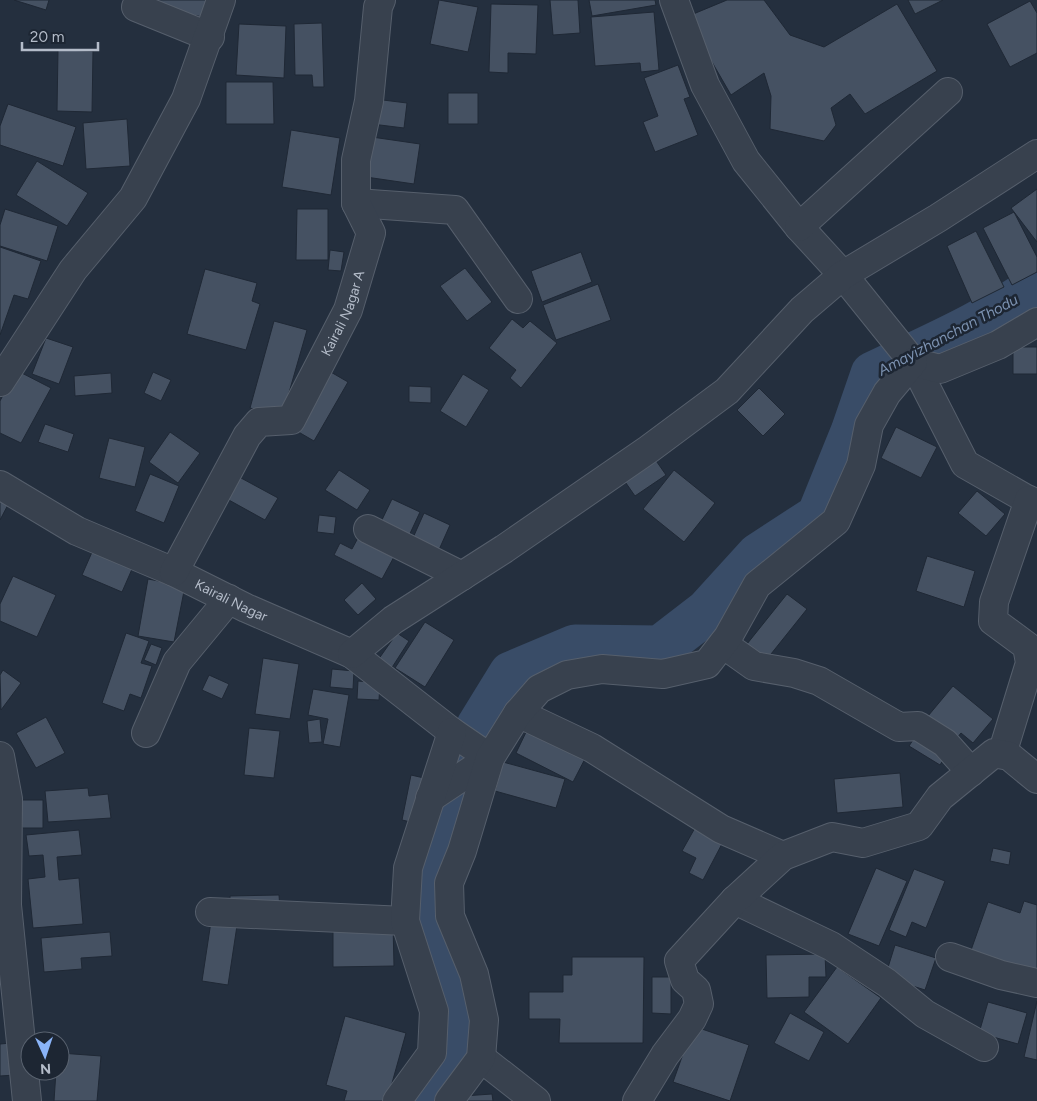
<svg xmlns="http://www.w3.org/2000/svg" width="1037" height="1101" font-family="Figtree,sans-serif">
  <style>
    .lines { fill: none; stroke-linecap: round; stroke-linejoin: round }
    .river { stroke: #394c67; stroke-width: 45 }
    .building { fill: #455162; stroke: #1f2835 }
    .minor-casing { stroke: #565f6c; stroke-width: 30 }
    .minor { stroke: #38414e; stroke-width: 28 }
    .labels { text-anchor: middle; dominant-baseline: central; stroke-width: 5; stroke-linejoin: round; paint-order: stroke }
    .street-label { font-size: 14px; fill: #b4bcc9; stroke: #1d2633 }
    .water-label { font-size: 15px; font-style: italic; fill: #7c92b1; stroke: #1d2633 }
  </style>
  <rect width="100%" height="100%" fill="#242f3e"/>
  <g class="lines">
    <path class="river" d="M415,1101L462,1028L437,956L425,880L454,783L479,726L511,674L575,647L660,648L708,611L759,555L819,516L853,432L873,374C929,347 987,323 1037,286"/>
  </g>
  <path class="building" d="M14,0H49L46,10Z
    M142,0H207L203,17L141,5Z
    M439,0L478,7L468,52L430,44Z
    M550,0H578L580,33L553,35Z
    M589,0H655L656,5L592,16Z
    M727,0H764L790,35L824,47L897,4L937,71L865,114L850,94L831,108L836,125L824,141L770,129L771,96L764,73L731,95L686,17Z
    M908,0H943L915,14Z
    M1030,1L1037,13V53L1010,67L987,24Z
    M491,4L538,5L536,54L508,53V73L489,72Z
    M654,12L659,70L641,72L640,63L595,66L591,17Z
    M322,23L324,87H313L312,75H295L294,24Z
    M239,24L286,26L284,78L236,75Z
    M58,50L93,51L92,112L57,111Z
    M678,65L690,97L684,99L698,135L655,152L643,122L658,116L644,78Z
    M226,82H273L274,124H226Z
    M448,93H478V124H448Z
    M375,99L407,103L404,128L372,124Z
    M8,104L76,127L63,166L0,145V126Z
    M127,119L130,166L86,169L83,123Z
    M291,130L340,138L331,195L282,187Z
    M365,136L420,144L414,184L359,176Z
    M37,161L88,193L67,226L16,195Z
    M1037,189V242L1011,208Z
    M5,209L58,226L47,261L0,246V225Z
    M297,209H328V260H296Z
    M1014,212L1037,257V272L1012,285L983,228Z
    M976,231L1004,287L972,303L947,246Z
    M0,247L41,261L28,299L14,295L0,335Z
    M330,250L344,252L341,271L328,270Z
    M581,252L592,282L542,302L531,271Z
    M465,268L492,302L467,321L440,286Z
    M205,269L257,283L252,301L260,304L246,350L187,334Z
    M598,284L611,320L556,340L543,305Z
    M512,319L523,328L530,321L557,343L521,388L510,378L516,370L489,348Z
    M274,321L307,330L282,417L250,408Z
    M46,338L73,347L59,384L32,374Z
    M1013,347H1037V374H1013Z
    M16,370L51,388L21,443L0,433V401Z
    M329,371L348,382L314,441L295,430Z
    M153,372L171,380L161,401L144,393Z
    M111,373L112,393L75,396L74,376Z
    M463,374L489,390L466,427L440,411Z
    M409,386L431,387V403L409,402Z
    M759,388L785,414L763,436L737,410Z
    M45,424L74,434L68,452L38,442Z
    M896,427L937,447L921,478L881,458Z
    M170,432L200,453L178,483L149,462Z
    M109,438L145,447L135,487L99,478Z
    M650,452L666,475L635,496L619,473Z
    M339,470L370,490L357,510L325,490Z
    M674,470L715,503L684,542L643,509Z
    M230,472L278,498L265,520L218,494Z
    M150,474L179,486L164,523L135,511Z
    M977,491L1005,514L986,536L958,513Z
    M0,496L10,501L0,520Z
    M392,499L420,512L407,540L379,526Z
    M424,513L450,525L438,552L412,540Z
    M319,515L336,517L334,534L317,532Z
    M359,536L395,555L382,579L334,555L340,543L352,549Z
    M96,543L136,560L122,592L82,575Z
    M927,556L975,571L964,607L916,591Z
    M13,576L56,595L37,637L0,621V604Z
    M148,579L185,586L174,642L138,636Z
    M362,583L376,599L358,615L344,600Z
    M787,594L807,609L763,664L743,649Z
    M425,622L454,640L425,687L395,668Z
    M126,633L149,641L141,663L152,666L141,698L130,694L124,711L102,703Z
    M397,633L409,641L391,669L378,660Z
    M151,644L162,648L156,665L144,660Z
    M263,658L299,664L290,719L255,714Z
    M332,669L354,671L353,689L330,687Z
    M3,670L21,683L1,710L0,675Z
    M209,675L229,684L222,699L202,690Z
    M358,681L380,683L379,700L357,699Z
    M953,686L993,719L973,743L961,733L951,745L923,722Z
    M313,689L349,695L340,747L323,744L328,719L308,715Z
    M46,717L65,753L36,768L16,733Z
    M320,719L322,742L309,743L307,721Z
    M530,724L588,753L573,782L516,753Z
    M249,728L280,731L274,778L244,775Z
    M919,731L950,749L940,765L909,746Z
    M503,762L565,779L556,808L495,791Z
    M900,773L903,807L837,813L834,779Z
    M411,775L424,778L415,823L402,820Z
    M88,788L89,796L108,794L111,818L48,822L45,791Z
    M21,800H43V828H22Z
    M696,826L724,840L703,880L689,873L696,858L682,851Z
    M79,830L82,855L57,857L59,880L79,878L83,924L33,928L28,879L45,877L43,855L29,856L26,835Z
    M993,848L1011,852L1009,865L990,861Z
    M876,868L907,881L879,946L848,934Z
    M914,869L945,881L926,928L912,922L906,937L889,930Z
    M279,895L280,910L230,912V896Z
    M1024,901L1037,905V977L970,953L988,902L1020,913Z
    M212,915L238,919L228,985L202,981Z
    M393,924L394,966L333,967V925Z
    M110,932L112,956L81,958L82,969L44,972L41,938Z
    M895,945L936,958L925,990L885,977Z
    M825,954L826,977H809V997L767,998L766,955Z
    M572,957H644L643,1043H559L560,1019H529V992H563V975H572Z
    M837,967L881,998L848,1044L804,1012Z
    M652,977H671V1014L652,1013Z
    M1037,1001V1060L1024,1057Z
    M988,1002L1027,1013L1018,1044L979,1033Z
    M790,1013L824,1032L809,1061L774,1043Z
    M345,1016L406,1033L387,1101H344L347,1091L326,1085Z
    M693,1026L749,1045L730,1101L673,1082Z
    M11,1043L15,1075L0,1076V1044Z
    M60,1053L101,1056L97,1101H54L56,1071H60Z
    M492,1094L493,1101H463V1096Z"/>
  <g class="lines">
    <defs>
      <g id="minor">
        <path d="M674,0L705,85L746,161L799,227L843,275L913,362L965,464L1037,505"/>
        <path d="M136,7L210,37"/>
        <path d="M356,203L455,210L518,299"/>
        <path d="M799,227L948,92"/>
        <path d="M913,362L940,369L998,345L1037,322"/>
        <path d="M0,382L73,270L133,198L186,99L221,0"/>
        <path id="s1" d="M0,485L77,531L174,572L246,608L352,654L452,732L490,758L430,798"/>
        <path d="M368,529L462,576"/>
        <path id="s2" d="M174,572L247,436L259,422L291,420L348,310L371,233L356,203V160L369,101L378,7L381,0"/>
        <path d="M723,644L754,666L794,673L819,681L899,727L918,726L945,743L971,772"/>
        <path d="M352,654L393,620L504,549L649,449L727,391L802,310L843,275L938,218L1037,154"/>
        <path d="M518,713L592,748L721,829L783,856"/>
        <path d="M146,733L177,662L229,599"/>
        <path d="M1002,754L1030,663L1027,646L993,621L994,602L1029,500"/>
        <path d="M0,756L8,799L7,905L27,1101"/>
        <path d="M735,900L831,946L887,983L925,1014L984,1047"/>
        <path d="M210,912L405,921"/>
        <path d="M950,957L1001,975L1037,983"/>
        <path d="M481,1058L536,1101"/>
        <path d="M397,1101L432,1053L434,1011L405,921L408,868L452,732"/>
        <path d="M449,1101L481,1058L484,1020L474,974L450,916L449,883L462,851L490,758L518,713L539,689L567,675L602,669L663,674L707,664L728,637L757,585L836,521L861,465L869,425L887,393L913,362"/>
        <path d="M637,1101L665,1055L692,1019L699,1004L696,990L685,980L679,961L735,900L783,856L832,837L863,843L919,826L940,797L994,753L1009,756L1037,779"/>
      </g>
    </defs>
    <use href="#minor" class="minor-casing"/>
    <use href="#minor" class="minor"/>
  </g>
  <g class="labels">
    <g class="street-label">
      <text stroke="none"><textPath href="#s2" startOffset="324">Kairali Nagar A</textPath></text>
      <text stroke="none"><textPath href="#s1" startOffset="259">Kairali Nagar</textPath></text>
    </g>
    <g class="water-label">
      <text transform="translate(948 335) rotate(-28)">Amayizhanchan Thodu</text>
    </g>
  </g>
  <g transform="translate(45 1056) rotate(177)"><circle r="24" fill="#1d2633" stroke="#59626f"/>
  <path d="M0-4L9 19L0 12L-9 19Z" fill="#8ab4f8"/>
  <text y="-8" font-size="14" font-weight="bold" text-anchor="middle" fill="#b4bcc9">N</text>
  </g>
  <path d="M22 42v8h76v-8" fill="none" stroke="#b4bcc9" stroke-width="2.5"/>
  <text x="30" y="42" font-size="15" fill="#b4bcc9" stroke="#1d2633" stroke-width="4" paint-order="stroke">20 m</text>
</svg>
